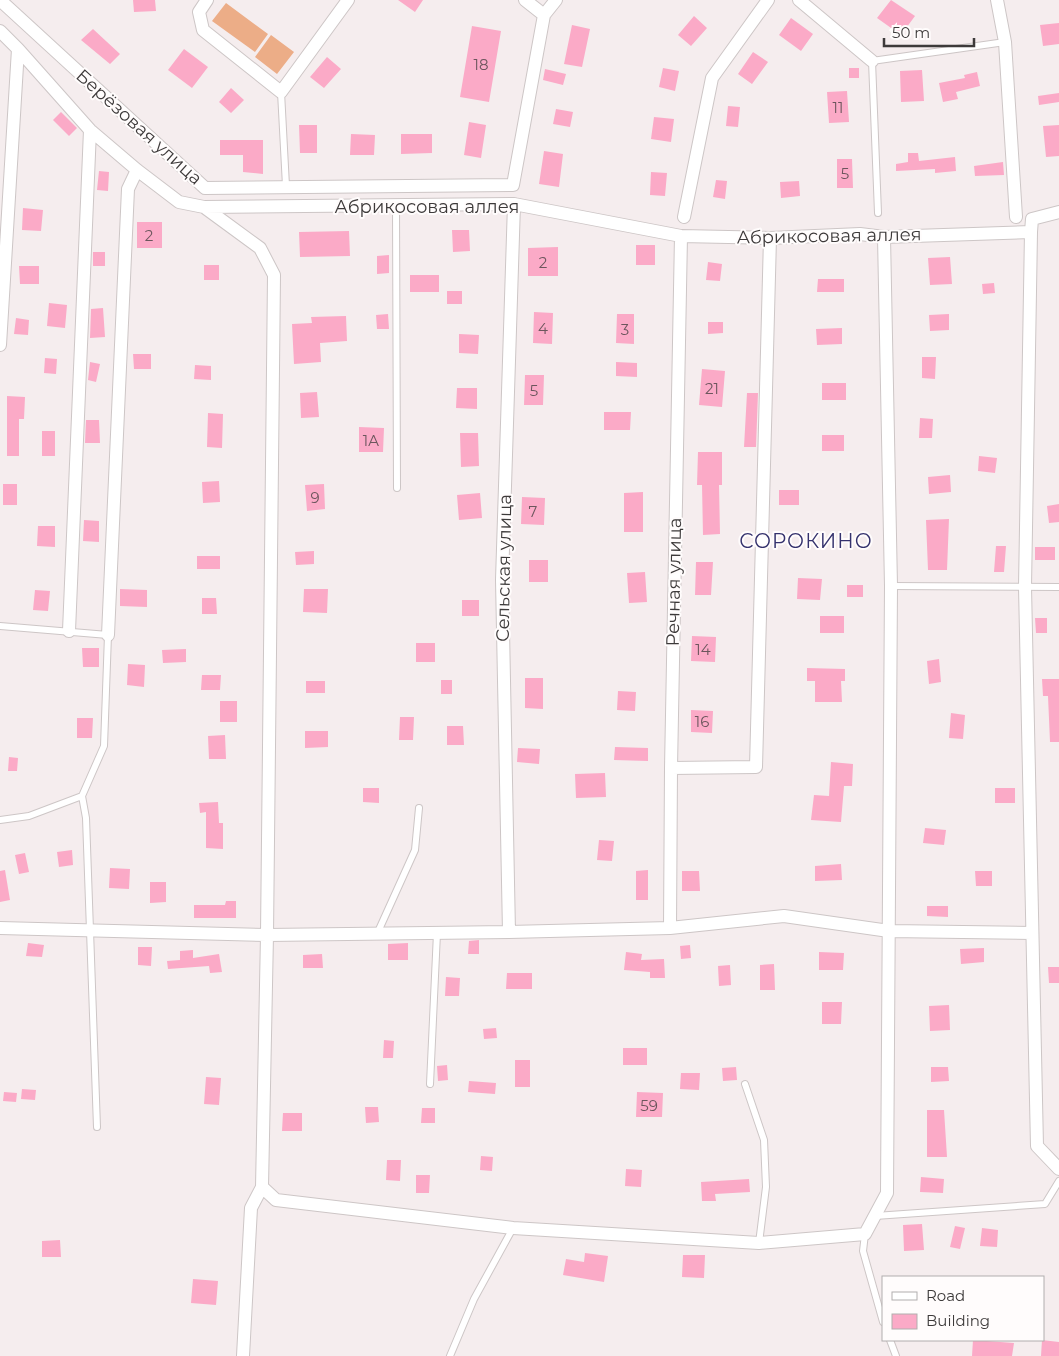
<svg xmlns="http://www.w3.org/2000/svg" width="1059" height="1356" font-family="Montserrat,sans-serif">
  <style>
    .green { fill: #ecad87 }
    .building { fill: #fbaac7 }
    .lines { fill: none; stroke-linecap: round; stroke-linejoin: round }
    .service-casing { stroke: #cdc6c6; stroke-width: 8 }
    .minor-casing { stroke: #cdc6c6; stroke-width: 14 }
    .service { stroke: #fff; stroke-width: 6 }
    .minor { stroke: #fff; stroke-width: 12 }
    .labels { text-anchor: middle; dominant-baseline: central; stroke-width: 4; stroke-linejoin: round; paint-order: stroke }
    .number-label { font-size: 15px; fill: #6c565d }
    .street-label { font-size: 18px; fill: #3d3a3a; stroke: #fffcfc }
    .quarter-label { font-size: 20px; letter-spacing: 1px; fill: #35326d; stroke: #fffcfc }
  </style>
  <rect width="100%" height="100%" fill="#f5edee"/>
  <path class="green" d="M226,3L268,34L255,52L212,21Z
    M271,35L294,52L277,74L255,57Z"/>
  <path class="building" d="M133,0H155L156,11L134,12Z
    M398,0H423L415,12Z
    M891,0L915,16L901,35L877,18Z
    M694,16L707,28L691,46L678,35Z
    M791,18L813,34L801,51L779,35Z
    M1059,23V44L1043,46L1040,25Z
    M572,25L590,29L582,67L564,64Z
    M472,26L501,31L489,102L460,97Z
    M93,29L120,54L110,64L81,40Z
    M184,49L208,67L192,88L168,70Z
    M753,52L768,62L752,84L738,74Z
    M327,57L341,69L324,88L310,77Z
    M663,68L679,71L675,91L659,87Z
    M849,68H859V78H849Z
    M545,69L566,74L563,85L543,80Z
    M922,70L924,101L901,102L900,71Z
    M977,72L980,86L956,92L958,99L943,102L939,83L965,78L964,75Z
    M231,88L244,100L231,113L219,102Z
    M847,91L849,122L829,123L827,92Z
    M1059,93V102L1039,105L1038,96Z
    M728,106L740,107L738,127L726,126Z
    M556,109L573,112L570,127L553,124Z
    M61,112L77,128L69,136L53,120Z
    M654,117L674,119L671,142L651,139Z
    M469,122L486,125L481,158L464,155Z
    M299,125H317V153H300Z
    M1059,125V156L1046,157L1043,126Z
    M351,134L375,135L374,155H350Z
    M401,134H432V153L401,154Z
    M220,140H263V174L243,172V155H220Z
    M544,151L563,154L559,187L539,184Z
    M908,153H918L919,161L955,157L956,171L935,173V169L896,171V164L908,162Z
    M837,159H852L853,188H837Z
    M1003,162L1004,175L975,176L974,166Z
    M99,171L109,172L108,191L97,190Z
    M651,172L667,173L665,196L650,195Z
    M716,180L727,181L725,199L713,197Z
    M799,181L800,196L781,198L780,182Z
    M23,208L43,210L41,231L22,230Z
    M137,222H162V248H137Z
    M452,230H469L470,251L453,252Z
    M349,231L350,256L300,257L299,232Z
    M636,245H655V265H636Z
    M558,247V276H528V248Z
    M93,252H105V266H93Z
    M389,255V273L377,274V256Z
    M950,257L952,284L930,285L928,258Z
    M708,262L722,264L720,281L706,280Z
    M204,265H219V280H204Z
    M19,266H39V284H20Z
    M410,275H439V292H410Z
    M818,279H844V292H817Z
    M994,283L995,293L983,294L982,284Z
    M447,291H462V304H447Z
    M49,303L67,305L65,328L47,326Z
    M103,308L105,337L90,338L91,309Z
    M534,312L553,313L552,344L533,343Z
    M388,314L389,329H377L376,315Z
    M617,314H634V344L616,343Z
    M949,314V330L930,331L929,315Z
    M346,316L347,341L320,343L321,362L294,364L292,324L312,323L311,317Z
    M16,318L29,320L28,335L14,334Z
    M708,322H723V333L708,334Z
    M842,328V344L817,345L816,329Z
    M459,334L479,335L478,354L459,353Z
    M133,354H151V369H134Z
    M922,357H936L935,379L922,378Z
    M45,358L57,359L56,374L44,373Z
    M90,362L100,364L96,382L88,380Z
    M616,362L637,363V377L616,376Z
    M195,365L211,366V380L194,379Z
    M702,369L725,371L722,407L699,405Z
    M525,375H544L543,405H524Z
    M822,383H846V400H822Z
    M457,388H477V409L456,408Z
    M317,392L319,417L301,418L300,393Z
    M747,393H758L756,447H744Z
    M7,396L25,397L24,419H19V456H7Z
    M604,412H631L630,430H604Z
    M208,413L223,414L222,448L207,447Z
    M920,418L933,419L932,438H919Z
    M86,420H99L100,443H85Z
    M359,427L384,428L383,452H359Z
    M42,431H55V456H42Z
    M460,433H478L479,466L461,467Z
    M822,435H844V451H822Z
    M698,452H722V485H719L720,534L703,535L702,485H697Z
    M979,456L997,458L995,473L978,471Z
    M950,475L951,492L929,494L928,477Z
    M219,481L220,502L203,503L202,482Z
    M3,484H17V505H3Z
    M324,484L325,509L307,511L305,485Z
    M779,490H799V505H779Z
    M643,492V532H624V493Z
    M480,493L482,518L459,520L457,495Z
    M522,497L545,498L544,525L521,524Z
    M1059,504V522L1049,523L1047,506Z
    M949,519L947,570H928L926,520Z
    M84,520L99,521V542L83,541Z
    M38,526H55V547L37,546Z
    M996,546H1006L1004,572H994Z
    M1035,547H1055V560H1035Z
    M314,551V564L296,565L295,552Z
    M197,556H220V569H197Z
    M529,560H548V582H529Z
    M696,562H713L711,595H695Z
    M645,572L647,602L629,603L627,573Z
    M798,578L822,579L820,600L797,599Z
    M847,585H863V597H847Z
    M120,589L147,590V607L120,606Z
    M304,589H328L327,613L303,612Z
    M35,590L50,591L48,611L33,610Z
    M202,598H216L217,614H202Z
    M462,600H479V616H462Z
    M820,616H844V633H820Z
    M1035,618H1047V633H1036Z
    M692,636L716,637L715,662L691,661Z
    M416,643H435V662H416Z
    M82,648H99V667H83Z
    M186,649V662L163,663L162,650Z
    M939,659L941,682L929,684L927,661Z
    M128,664L145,665L144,687L127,685Z
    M807,668L845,669V681H841L842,702H815V681H807Z
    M202,675H221L220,690H201Z
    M525,678H543V709L525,708Z
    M1042,679H1059V742H1050L1048,696H1043Z
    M441,680H452V694H441Z
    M306,681H325V693H306Z
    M618,691L636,692L635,711L617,710Z
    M220,701H237V722H220Z
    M691,710L713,711L712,733L691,732Z
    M951,713L965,715L963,739L949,738Z
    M400,717H414L413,740H399Z
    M77,718H93L92,738H77Z
    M447,726H463L464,745H447Z
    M305,731H328V747L305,748Z
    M225,735L226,759H209L208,736Z
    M615,747L648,748V761L614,760Z
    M518,748L540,749L539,764L517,762Z
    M9,757L18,758L17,771H8Z
    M831,762L853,764L852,786H844L841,822L811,820L814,795L829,796Z
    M605,773L606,797L576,798L575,774Z
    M363,788H379V803L363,802Z
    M995,788H1015V803H995Z
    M218,802L219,823H223V849L206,848V812L200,813L199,803Z
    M925,828L946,830L944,845L923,843Z
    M599,840L614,841L612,861L597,860Z
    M72,850L73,865L59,867L57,852Z
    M25,853L29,872L19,874L15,855Z
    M841,864L842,880L815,881V866Z
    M110,868L130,869L129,889L109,888Z
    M5,870L10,900L0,902V871Z
    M648,870V900H636V871Z
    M682,871H699L700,891H682Z
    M975,871H992V886H976Z
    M150,882H166V902L150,903Z
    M226,901H236V918H194V905H225Z
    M927,906H948V917L927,916Z
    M479,940V954H468L469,941Z
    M28,943L44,945L42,957L26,956Z
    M408,943V960H388V944Z
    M690,945L691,958L681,959L680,946Z
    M138,947H152L151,966L138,965Z
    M984,948V962L961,964L960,949Z
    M193,950V958L219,954L222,972L210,973L209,966L168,969L167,961L180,960V951Z
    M626,952L642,954L641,960L664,959L665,978H650V972L624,970Z
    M819,952L844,953L843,970H819Z
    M322,954L323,968H303V955Z
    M774,964L775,990H760V965Z
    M730,965L731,985L719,986L718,966Z
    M1048,967H1059V983H1049Z
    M507,973H532V989H506Z
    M446,977L460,978L459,996H445Z
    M822,1002H842L841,1024H822Z
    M949,1005L950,1030L930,1031L929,1006Z
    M496,1028L497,1038L484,1039L483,1029Z
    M384,1040L394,1041L393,1058H383Z
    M623,1048H647V1065H623Z
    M515,1060H530V1087H515Z
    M447,1065L448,1080L438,1081L437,1066Z
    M736,1067L737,1080L723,1081L722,1068Z
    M931,1067H948L949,1081L931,1082Z
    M681,1073H700L699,1090L680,1089Z
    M206,1077L221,1078L219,1105L204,1104Z
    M469,1081L496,1083L495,1094L468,1092Z
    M22,1089L36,1090L35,1100L21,1099Z
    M4,1092L17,1093L16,1102L3,1101Z
    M637,1092L663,1093L662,1117H636Z
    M365,1107H378L379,1122L366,1123Z
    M422,1108H435V1123H421Z
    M927,1110H944L947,1157H927Z
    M283,1113H302V1131H282Z
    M481,1156L493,1157L492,1171L480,1170Z
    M387,1160H401L400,1181L386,1180Z
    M626,1169L642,1170L641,1187L625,1186Z
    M416,1175H430L429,1193H416Z
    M921,1177L944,1179L943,1193L920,1192Z
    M749,1179L750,1192L715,1194L716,1201H702L701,1182Z
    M922,1224L924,1250L904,1251L903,1225Z
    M955,1226L965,1228L960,1249L950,1247Z
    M982,1228L998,1230L997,1247L980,1246Z
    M60,1240L61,1257H42V1241Z
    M585,1253L608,1256L604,1282L563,1275L566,1259L584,1262Z
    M683,1255H705L704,1278L682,1277Z
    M193,1279L218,1281L216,1305L191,1303Z
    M973,1340L1014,1343L1012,1356H972Z
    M1042,1340L1059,1342V1356H1041Z"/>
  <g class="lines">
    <defs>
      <path id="service" d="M281,92L286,186
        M396,206L397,488
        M878,213L872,61L1005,42
        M891,586L1059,587
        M0,626L108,635L104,746L82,796L86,818L97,1127
        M0,820L29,816L82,796
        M377,934L415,850L419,808
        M430,1084L437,933
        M745,1084L764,1140L766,1187L759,1243
        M875,1216L1045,1204L1059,1181
        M865,1234L863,1251L883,1322
        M890,1340L896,1356
        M450,1356L474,1299L513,1228"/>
      <path id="minor" d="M0,0L205,188L513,185L544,15L556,0
        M207,0L199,12L203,30L281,92L348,0
        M525,0L544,15
        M799,0L872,61
        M997,0L1005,42L1016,217
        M0,31L18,49L90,130L137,170L179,202L204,207L514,204L681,236L770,238L860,234L884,237L1031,232L1032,219L1059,212
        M204,207L260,248L274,275L267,935L262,1187L276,1200L513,1228L759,1243L865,1234L887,1193L891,586L884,237
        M684,217L712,78L768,0
        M1031,232L1025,587L1037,1146L1059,1169
        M0,345L18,49
        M69,631L90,130
        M108,635L128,189L137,170
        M671,768L756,767L770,238
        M0,928L267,935L509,932L670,928L784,916L889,931L1032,933
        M670,928L671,768L681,236
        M509,932L502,580L514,204
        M243,1356L251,1208L262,1187"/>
    </defs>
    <use href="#service" class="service-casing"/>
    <use href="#minor" class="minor-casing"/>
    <use href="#service" class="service"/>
    <use href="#minor" class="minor"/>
  </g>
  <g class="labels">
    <g class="number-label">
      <text x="481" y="64">18</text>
      <text x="838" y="107">11</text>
      <text x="845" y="173">5</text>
      <text x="149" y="235">2</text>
      <text x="543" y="262">2</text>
      <text x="543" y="328">4</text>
      <text x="625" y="329">3</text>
      <text x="712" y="388">21</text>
      <text x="534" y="390">5</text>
      <text x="371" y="440">1А</text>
      <text x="315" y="497">9</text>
      <text x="533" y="511">7</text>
      <text x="703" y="649">14</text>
      <text x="702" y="721">16</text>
      <text x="649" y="1105">59</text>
    </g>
    <g class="street-label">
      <text transform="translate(139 127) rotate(42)">Берёзовая улица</text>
      <text x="427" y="207">Абрикосовая аллея</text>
      <text transform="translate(829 236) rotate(-1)">Абрикосовая аллея</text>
      <text transform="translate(504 568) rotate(-89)">Сельская улица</text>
      <text transform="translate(674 582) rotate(-89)">Речная улица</text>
    </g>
    <g class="quarter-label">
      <text x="806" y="541">СОРОКИНО</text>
    </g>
  </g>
  <rect x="882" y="1276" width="162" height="65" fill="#fffcfc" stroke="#b1aeae"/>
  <rect x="892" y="1292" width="25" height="8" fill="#ffffff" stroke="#b1aeae"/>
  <text x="926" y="1301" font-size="15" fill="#3d3a3a">Road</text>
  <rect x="892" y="1314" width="25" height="15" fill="#fbaac7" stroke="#b1aeae"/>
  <text x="926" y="1326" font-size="15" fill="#3d3a3a">Building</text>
  <path d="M884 38v8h90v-8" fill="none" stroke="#3d3a3a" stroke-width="2.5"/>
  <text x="892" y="38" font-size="15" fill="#3d3a3a" stroke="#fffcfc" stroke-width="4" paint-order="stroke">50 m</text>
</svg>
